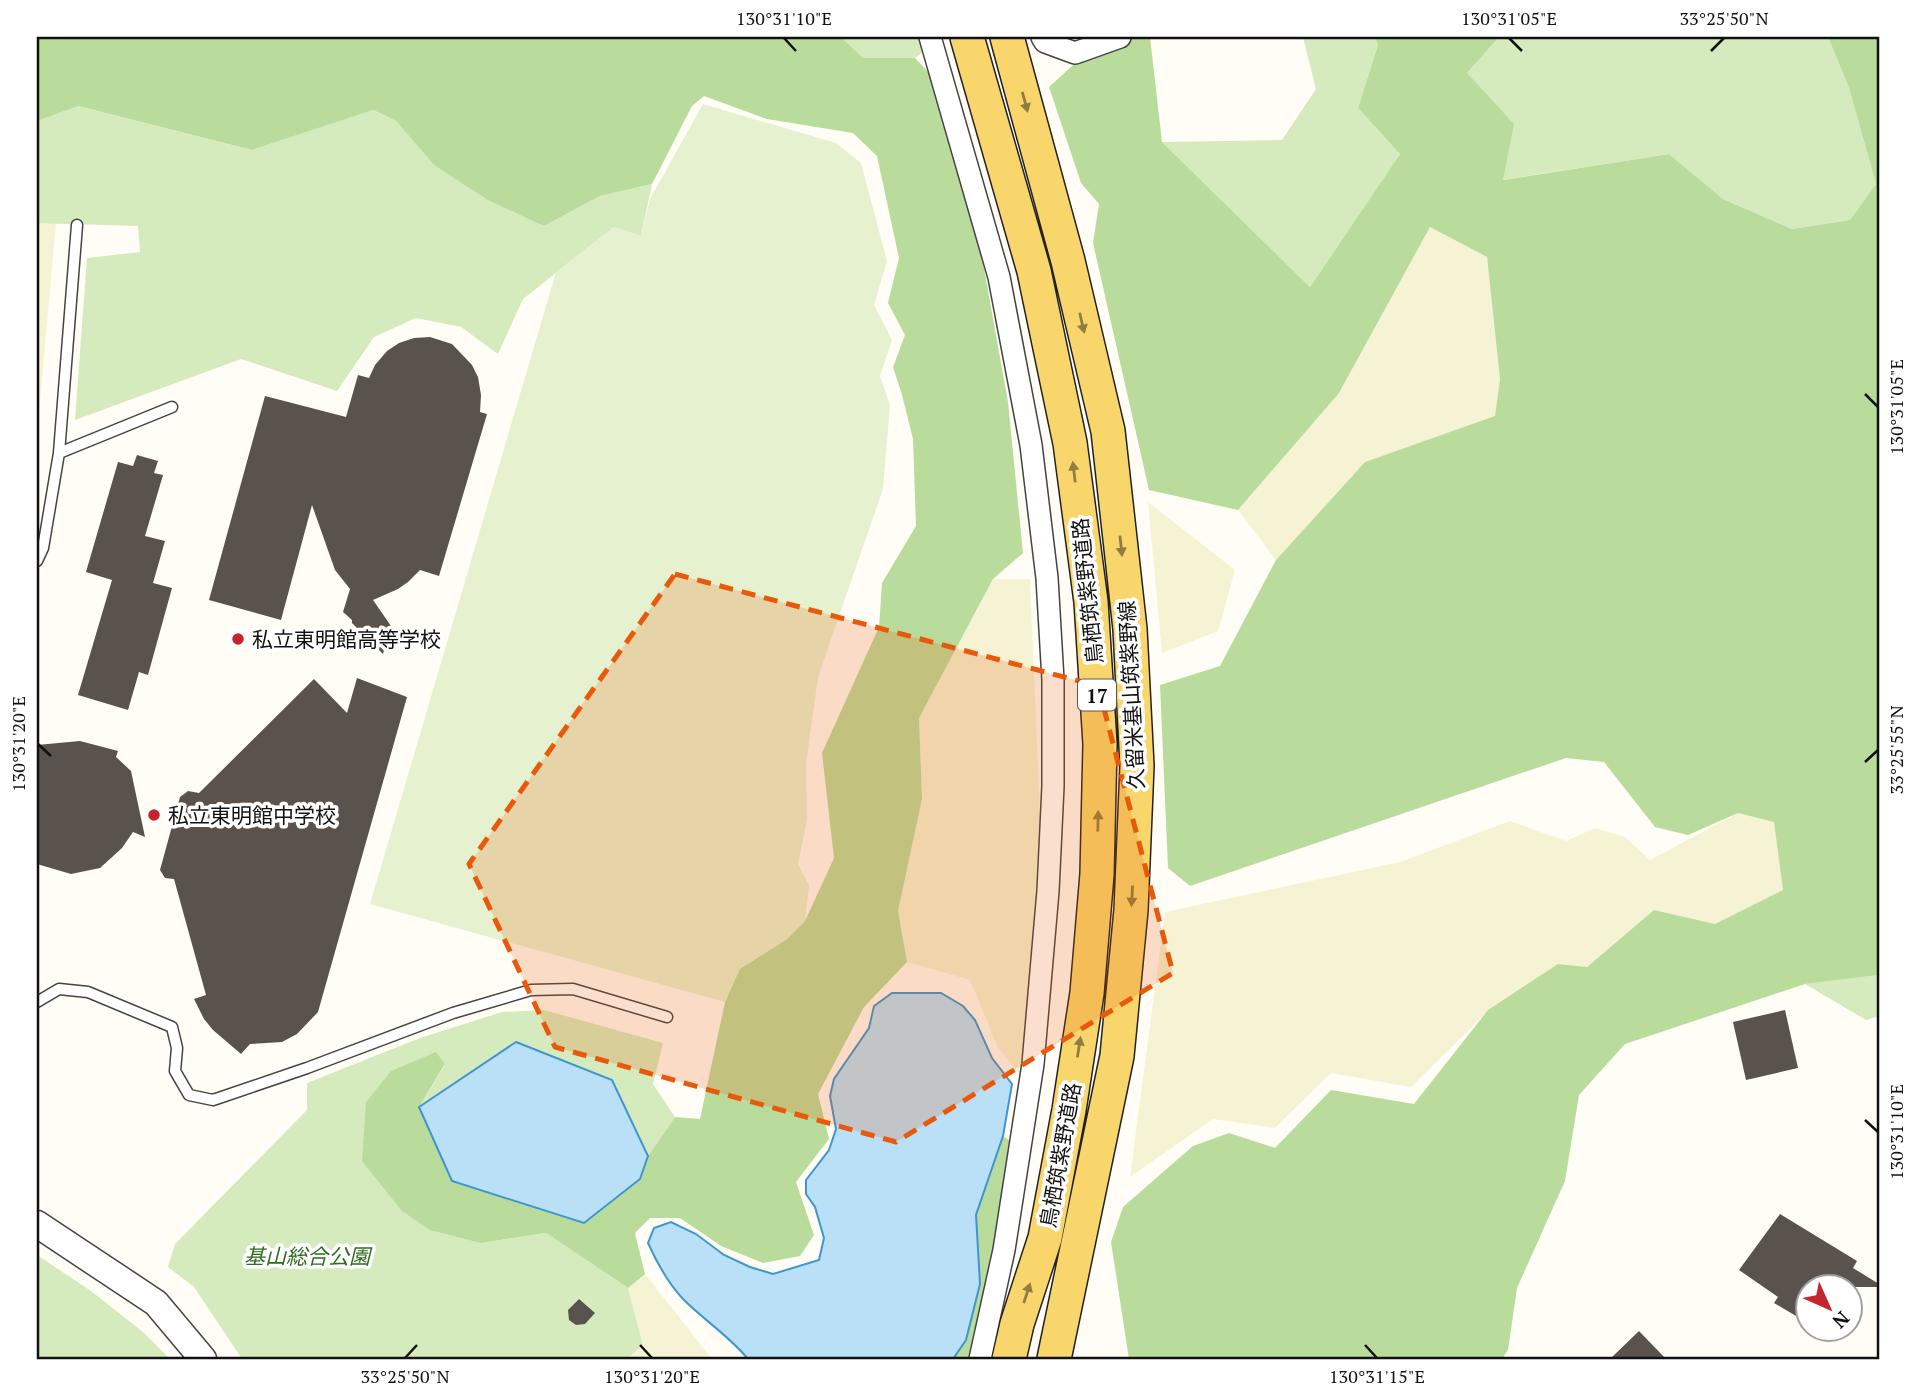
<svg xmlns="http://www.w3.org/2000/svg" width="1916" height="1396" font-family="'PT Serif','Noto Sans JP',serif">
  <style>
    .farmland { fill: #f6f3d4 }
    .green { fill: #d5ebbd }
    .forest { fill: #b9dc9c }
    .pitch { fill: #e6f2cf }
    .water { fill: #b9e0f7; stroke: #3f96cf; stroke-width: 2 }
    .building { fill: #5a524d }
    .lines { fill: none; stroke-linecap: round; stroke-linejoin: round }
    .service-casing { stroke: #444; stroke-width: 13 }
    .minor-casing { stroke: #444; stroke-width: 24 }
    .tertiary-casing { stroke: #444; stroke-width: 29 }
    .primary-casing { stroke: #222; stroke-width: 36 }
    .service { stroke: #fff; stroke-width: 10 }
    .minor { stroke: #fff; stroke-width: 21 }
    .tertiary { stroke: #fff; stroke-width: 26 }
    .primary { stroke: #f9d66b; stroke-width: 33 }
    .oneway { fill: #917d42 }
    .marked { fill: #e8590c; fill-opacity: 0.2; stroke: #e8590c; stroke-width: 5; stroke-dasharray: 14 9; stroke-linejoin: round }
    .ticks { fill: none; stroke: #111; stroke-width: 2.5 }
    .poi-dot { fill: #c4262e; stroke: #fff; stroke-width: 2.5 }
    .labels { text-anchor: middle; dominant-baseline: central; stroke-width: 7; stroke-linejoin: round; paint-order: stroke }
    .shield { fill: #fff; stroke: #585858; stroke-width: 2 }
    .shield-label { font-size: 19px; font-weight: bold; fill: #111 }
    .street-label { font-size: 21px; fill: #111; stroke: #fff }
    .poi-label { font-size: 21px; fill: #111; stroke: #fff; text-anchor: start }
    .park-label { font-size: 21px; font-style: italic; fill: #2f6b1f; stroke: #fff }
    .neatline { fill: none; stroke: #111; stroke-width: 2.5 }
    .ticks-label { font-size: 18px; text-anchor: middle; fill: #111 }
  </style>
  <rect width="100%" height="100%" fill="#fffdf5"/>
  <path class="farmland" d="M37,223H56L37,435Z
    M1430,227L1487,257L1500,379L1495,417L1365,462L1276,560L1238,510L1339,393Z
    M1148,502L1235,570L1218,631L1162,653Z
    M993,579H1030L1042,860L1020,1074L998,1048L970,980L907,962L898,911L922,799L919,718Z
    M1738,813L1774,822L1783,890L1715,924L1654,910L1587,967L1558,964L1489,1010L1411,1087L1331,1073L1275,1128L1213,1119L1130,1177L1165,912L1400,862L1510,821L1566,841L1595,828L1625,837L1650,860Z
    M645,1274L712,1359H626L643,1344L628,1288Z"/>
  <path class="green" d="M841,37H945L915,58H862Z
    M1303,37H1375L1378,45L1358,108L1400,154L1310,287L1162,142L1282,140L1316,89Z
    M1499,37H1828L1849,88L1876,184L1850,220L1792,229L1723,199L1669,154L1502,180L1467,73Z
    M77,106L252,150L372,110L396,121L434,165L544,226L600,196L652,184L641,236L614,227L523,299L498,354L461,327L416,318L374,337L337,391L241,359L75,420L87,258L140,252L138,226L37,223V121Z
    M1879,975V1016L1866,1020L1805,984Z
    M544,1010L663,1043L653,1084L675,1117L648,1156L612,1080L516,1043L419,1107L445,1065L391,1071L481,1243L546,1233L628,1288L643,1345L626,1359H242L194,1287L168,1267L175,1244L307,1110V1083L420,1038L502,1012Z
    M37,1255L91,1291L143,1332L170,1359H37Z"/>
  <path class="forest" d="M37,37H841L863,58H915L935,79L980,246L1008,402L1023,553L993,579L919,718L922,799L898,911L907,962L864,1007L818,1094L829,1139L796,1182L814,1235L800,1256L763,1263L721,1246L680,1218H650L635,1233L645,1274L628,1288L546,1233L481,1243L430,1230L402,1211L362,1161L366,1102L391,1071L436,1052L445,1064L419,1107L640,1179L648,1156L675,1117L700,1119L725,1002L739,969L787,939L805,921L834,858L822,753L879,627L882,583L916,526L913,439L902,395L893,367L905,335L888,303L899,258L877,156L853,133L767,119L704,96L692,106L652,184L600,196L544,226L488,200L434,165L396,121L373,110L252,150L78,106L37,121Z
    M1077,37H1150L1162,142L1310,287L1400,154L1358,108L1378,45L1375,37H1499L1467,73L1514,124L1503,180L1669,154L1723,199L1792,229L1850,220L1876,184L1849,88L1828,37H1879V975L1805,984L1625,1044L1579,1095L1565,1181L1517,1288L1508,1350L1502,1359H1129L1111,1242L1123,1207L1193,1146L1229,1133L1275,1148L1331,1090L1414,1104L1488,1010L1558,964L1587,967L1654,910L1715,924L1783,890L1774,822L1738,813L1688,835L1655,827L1604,762L1566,758L1190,886L1168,868L1160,685L1220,666L1276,560L1365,462L1495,416L1500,379L1487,257L1430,227L1339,393L1238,510L1149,490L1093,243L1099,204L1081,183L1049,87L1092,48Z
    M1003,1136L1027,1152L986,1359H953L966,1340L980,1284L976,1215Z"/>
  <path class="pitch" d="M703,104L836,143L861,163L887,261L874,305L892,340L880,376L890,405L883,489L818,677L806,764L807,820L798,864L809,885L805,921L787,939L740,969L725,1002L370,904L556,272L614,227L641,236L650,199Z"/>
  <path class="water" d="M892,993H941L963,1006L975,1020L992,1058L1012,1084L1003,1136L976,1215L980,1284L966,1340L953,1359H748C729,1336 704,1320 683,1299C668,1283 657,1263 648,1243L654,1228L671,1222L696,1234L724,1255L750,1267L773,1274L819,1260L824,1238L815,1207L806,1194V1180L829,1150L836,1129L830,1096L834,1079L869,1028L874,1006Z
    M516,1042L612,1080L648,1156L640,1179L584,1223L452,1181L419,1107Z"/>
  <path class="building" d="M430,337L452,344L472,365L478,377L481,395L480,412L487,414L439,576L420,570L408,582L398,589L373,600L391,626L383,654L352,623V620L343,612L350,589L335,570L312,505L281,620L209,600L265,396L346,417L358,375L369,378L375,365L387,351L399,343L414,338Z
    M137,455L158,461L154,473L163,475L145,536L165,541L153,583L172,588L148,675L139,672L128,710L78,695L112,580L86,572L118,462L133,466Z
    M357,678L407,697L318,1012L297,1034L282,1042L250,1044L241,1054L213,1030L204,1019L194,999L206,995L174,879L165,878L160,870L180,797L188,791L199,793L314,679L347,713Z
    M80,741L118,751L116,757L131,771L145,837L133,832L122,848L100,868L71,874L37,864V745Z
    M1785,1010L1798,1068L1746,1080L1733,1022Z
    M1780,1214L1857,1261L1853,1268L1879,1284V1287H1808V1297L1796,1316L1774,1303L1778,1297L1739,1270Z
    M579,1299L595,1313L585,1324L576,1325L569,1320L568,1310Z
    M1639,1331L1666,1359H1610Z"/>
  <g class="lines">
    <defs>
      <path id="service" d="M59,453L77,225
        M37,561L43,548L59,453L172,407
        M37,1002L59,989L88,992L172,1027L177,1048L175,1071L189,1095L213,1100L307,1068L453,1013L531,990L573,989L667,1017"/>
      <path id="minor" d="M930,37L999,277L1031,445L1047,578L1053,680V786L1048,891L1033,1064L1004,1250L980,1359
        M1042,37L1045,42L1075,53L1120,37"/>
      <path id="tertiary" d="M37,1224L156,1303L203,1359"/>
      <path id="primary" d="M967,37L1034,271L1070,443L1091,602L1100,744L1097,874L1087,993L1069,1110L1045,1238L1017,1324L1009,1359
        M1007,37L1068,261L1108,431L1130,629L1137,766L1131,910L1117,1056L1054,1359"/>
    </defs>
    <use href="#service" class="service-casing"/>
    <use href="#minor" class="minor-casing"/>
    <use href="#tertiary" class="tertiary-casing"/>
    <use href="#primary" class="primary-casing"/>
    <use href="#service" class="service"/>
    <use href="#minor" class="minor"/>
    <use href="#tertiary" class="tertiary"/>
    <use href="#primary" class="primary"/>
  </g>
  <defs><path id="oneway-solid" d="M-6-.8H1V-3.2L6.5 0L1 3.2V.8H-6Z" transform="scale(1.75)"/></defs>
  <g class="oneway">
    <use href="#oneway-solid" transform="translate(1025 102) rotate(75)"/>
    <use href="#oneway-solid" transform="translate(1082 323) rotate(77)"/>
    <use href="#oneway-solid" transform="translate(1074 472) rotate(-97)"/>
    <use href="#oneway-solid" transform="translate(1121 546) rotate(84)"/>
    <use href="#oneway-solid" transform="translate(1098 821) rotate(-89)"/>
    <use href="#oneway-solid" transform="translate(1132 896) rotate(93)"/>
    <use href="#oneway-solid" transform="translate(1079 1047) rotate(-81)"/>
    <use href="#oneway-solid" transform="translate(1027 1293) rotate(-72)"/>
  </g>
  <path class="marked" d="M675,574L1098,686L1173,973L896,1142L555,1047L469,864Z"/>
  <path class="ticks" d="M784,38L796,51M1509,38L1522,51M1711,51L1724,38M1865,394L1878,407M38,744L51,756M1865,762L1878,750M1865,1120L1878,1132M640,1345L652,1358M1365,1345L1377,1358M405,1358L417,1345"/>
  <g class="poi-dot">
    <circle cx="238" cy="639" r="7"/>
    <circle cx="154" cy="815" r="7"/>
  </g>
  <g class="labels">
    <rect class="shield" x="1078" y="679.5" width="38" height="31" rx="5"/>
    <g class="shield-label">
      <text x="1097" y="695">17</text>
    </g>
    <g class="street-label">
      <text transform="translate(1087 591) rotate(-96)">鳥栖筑紫野道路</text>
      <text transform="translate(1131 695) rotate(-93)">久留米基山筑紫野線</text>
      <text transform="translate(1060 1155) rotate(-80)">鳥栖筑紫野道路</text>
    </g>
    <g class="poi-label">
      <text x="252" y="639">私立東明館高等学校</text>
      <text x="168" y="815">私立東明館中学校</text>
    </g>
    <g class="park-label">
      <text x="307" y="1256">基山総合公園</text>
    </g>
  </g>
  <rect width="1916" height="1396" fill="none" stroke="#ffffff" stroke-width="77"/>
  <g transform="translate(1829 1308) rotate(135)"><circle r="33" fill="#ffffff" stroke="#a0a0a0" stroke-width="2"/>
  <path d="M0-5L12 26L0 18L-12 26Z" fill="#c4262e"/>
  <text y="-10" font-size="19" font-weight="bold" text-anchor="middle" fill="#111111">N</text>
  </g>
  <rect x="38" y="38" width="1840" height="1320" class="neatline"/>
  <g class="ticks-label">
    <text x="784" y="25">130°31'10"E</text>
    <text x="1509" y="25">130°31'05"E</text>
    <text x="1724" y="25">33°25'50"N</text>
    <text transform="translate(1897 407) rotate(-90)" y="6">130°31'05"E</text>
    <text transform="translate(19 744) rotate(-90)" y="6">130°31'20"E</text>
    <text transform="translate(1897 750) rotate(-90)" y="6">33°25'55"N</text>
    <text transform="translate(1897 1132) rotate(-90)" y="6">130°31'10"E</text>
    <text x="405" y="1383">33°25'50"N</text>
    <text x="652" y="1383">130°31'20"E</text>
    <text x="1377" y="1383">130°31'15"E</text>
  </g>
</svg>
